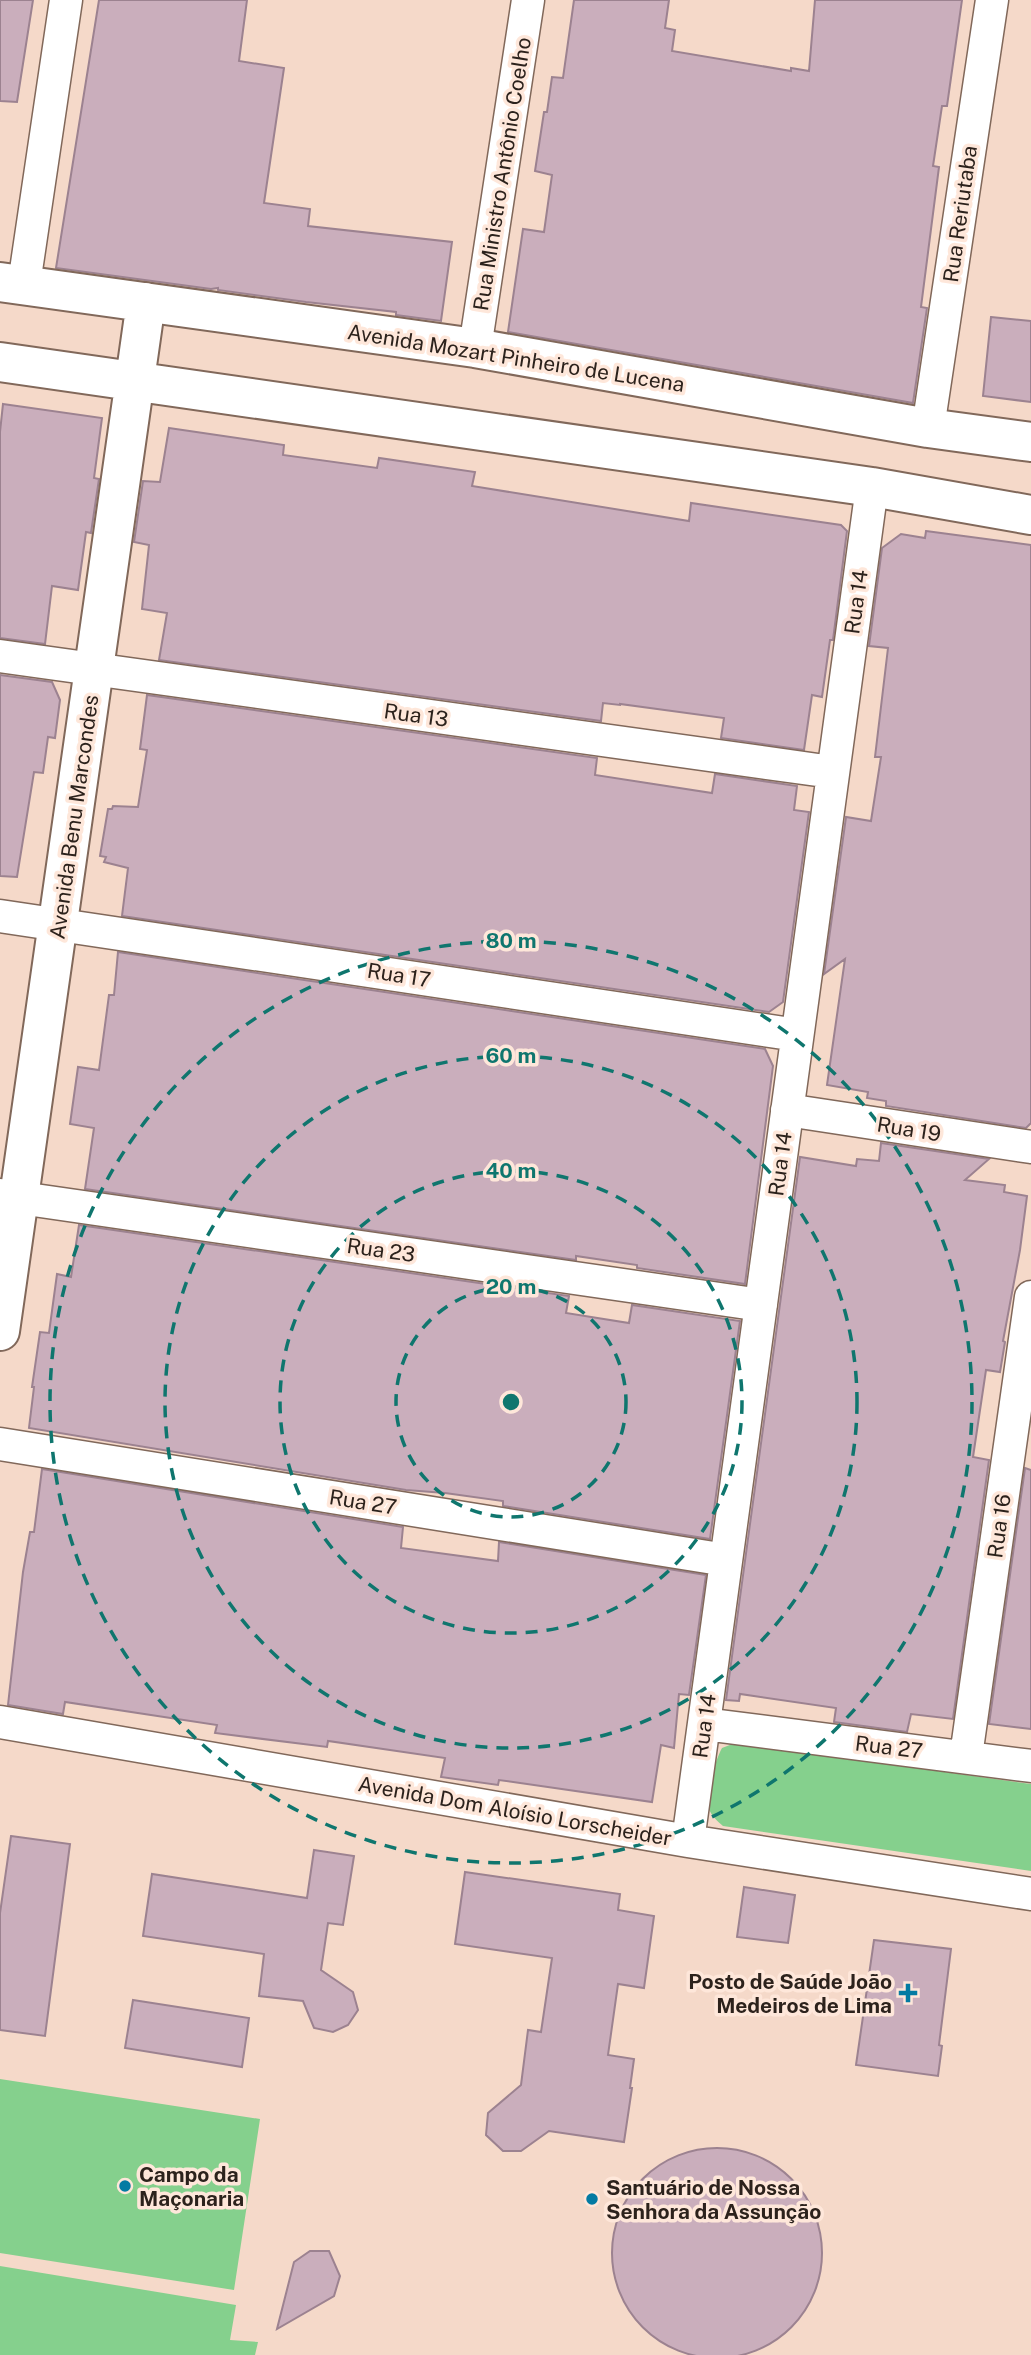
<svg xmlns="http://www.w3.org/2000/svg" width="1031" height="2355" font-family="'Public Sans',sans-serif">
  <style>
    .green { fill: #85d08d }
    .building { fill: #caaebc; stroke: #9c8290; stroke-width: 2 }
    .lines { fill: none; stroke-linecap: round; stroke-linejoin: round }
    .street-casing { stroke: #81685a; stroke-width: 35 }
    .secondary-casing { stroke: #81685a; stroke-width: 42 }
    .street { stroke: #fff; stroke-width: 32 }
    .secondary { stroke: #fff; stroke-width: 38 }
    .ring { fill: none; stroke: #0f766e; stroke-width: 3.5; stroke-dasharray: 12 9 }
    .poi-dot { fill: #037ba3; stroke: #fee7da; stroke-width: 2.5 }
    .labels { text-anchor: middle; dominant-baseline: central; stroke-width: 7; stroke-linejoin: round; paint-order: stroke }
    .street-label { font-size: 21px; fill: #2c221c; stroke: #fee7da }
    .poi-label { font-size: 21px; font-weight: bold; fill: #2c221c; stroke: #fee7da; text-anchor: start }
    .centre { fill: #0f766e; stroke: #fee7da; stroke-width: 3.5 }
    .ring-label { font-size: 21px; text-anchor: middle; font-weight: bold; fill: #0f766e; stroke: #fee7da; stroke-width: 7; stroke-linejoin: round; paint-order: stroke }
  </style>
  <rect width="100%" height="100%" fill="#f5d9c9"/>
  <path class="green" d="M735,1743L1031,1784V1871L723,1826C718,1822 711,1815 709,1809C705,1793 715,1761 722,1748Z
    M0,2079L260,2119L234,2290L0,2253Z
    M0,2266L236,2305L230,2340L258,2342L255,2355H0Z"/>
  <path class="building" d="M0,0H33L17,102L0,101Z
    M99,0H247L239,61L284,68L264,203L310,209L308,226L452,242L441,321L396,315V312L306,302L218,290V288L211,289L56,268Z
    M574,0H669L665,28L675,30L672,51L791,71V68L809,71L815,0H962L947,106H942L933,166L939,167L921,307L927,308L913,403L508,332L523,229L544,232L552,175L535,171L544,112H547L552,77L563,78Z
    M991,317L1031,321V402L983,396Z
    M3,404L102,418L94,478L99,479L91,533L86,532L78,590L52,586L45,644L0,638V432Z
    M169,428L284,445L283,455L377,468L379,458L475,472L472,486L689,521L691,503L841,525L847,531L833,640H830L822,697L812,695L804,750L721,738L724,718L620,704V705L603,703L601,721L159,660L167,613L142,609L149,545L134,542L143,481L160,482Z
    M926,531L1031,545V1123L1026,1128L886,1106V1101L867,1098L868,1092L827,1085L845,959L824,974L846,817L871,821L881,757H875L888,648L869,646L882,548L901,534L925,538Z
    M0,675L52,682L60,700L55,738L48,737L43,773L34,772L17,877L0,876Z
    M147,695L597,758L595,775L712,793L715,774L797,786L794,810L809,812L783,1002L769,1012L122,916L128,868L104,862L106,857L100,856L108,809H112L113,806L138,807L147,750L140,749Z
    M118,952L765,1049L773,1066L745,1284L637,1268V1265L576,1256V1260L85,1189L94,1128L70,1124L78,1067L99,1070L109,995H114Z
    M881,1143L989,1159L965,1180L1005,1185L1004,1192L1027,1196L1020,1250L1003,1341L1005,1342L1000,1372L986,1370L973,1457L989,1460L953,1719L911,1714L907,1732L834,1722L836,1708L740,1694L739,1701L726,1700L800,1157L856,1166L857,1159L879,1161Z
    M79,1225L569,1296L566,1313L629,1323L632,1305L740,1321L710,1539L503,1506V1501L445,1493L406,1490L29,1428L34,1387H32L40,1332L49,1333L57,1274L71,1277Z
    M1025,1468L1031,1470V1729L989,1724Z
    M42,1469L403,1527L401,1548L498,1561L499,1542L706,1575L689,1695L679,1694L674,1748L661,1745L652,1802L499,1780L498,1785L441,1777L445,1758L328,1741L327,1747L215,1733L217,1725L65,1702L63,1714L8,1705L23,1572L30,1532H34Z
    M11,1836L70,1844L45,2036L0,2030V1913Z
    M314,1850L354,1856L343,1925L328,1923L321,1970L353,1992L358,2010L348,2025L333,2032L314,2028L303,2001L259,1996L264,1954L143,1936L152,1874L307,1898Z
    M465,1872L620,1894L618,1910L654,1916L644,1988L618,1984L608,2055L634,2059L630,2088H632L624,2142L549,2131L521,2151H503L486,2135L488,2113L521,2085L528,2030L541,2032L552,1958L455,1944Z
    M744,1887L795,1895L788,1943L737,1937Z
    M874,1940L951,1949L939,2045L942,2046L938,2076L856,2065Z
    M133,2000L249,2018L242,2067L125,2048Z
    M612 2253a105 105 0 1 1 210 0a105 105 0 1 1-210 0Z
    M310,2251H329L340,2276L334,2296L277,2329L294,2262Z"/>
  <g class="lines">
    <defs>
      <path id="street" d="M24,284L66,0
        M475,348L528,0
        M928,428L992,0
        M0,656L832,772
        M0,916L797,1035
        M787,1110L1031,1147
        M0,1195L761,1305
        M0,1444L726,1560
        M0,1722L688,1841L1031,1894
        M704,1724L1031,1766
        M966,1756L1031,1297
        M688,1841L872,487"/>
      <path id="secondary" d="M0,282L475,348L928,428L1031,442
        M0,362L872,487L1031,515
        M0,1331L146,302"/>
    </defs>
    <use href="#street" class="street-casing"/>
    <use href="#secondary" class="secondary-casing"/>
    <use href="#street" class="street"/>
    <use href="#secondary" class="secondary"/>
  </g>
  <g class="ring">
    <circle cx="511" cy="1402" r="115"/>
    <circle cx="511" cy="1402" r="231"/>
    <circle cx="511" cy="1402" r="346"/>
    <circle cx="511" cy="1402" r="461"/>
  </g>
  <g class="poi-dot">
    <path d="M904.5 1982.5h7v7h7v7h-7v7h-7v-7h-7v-7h7z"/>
    <circle cx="125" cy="2186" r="7"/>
    <circle cx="592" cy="2199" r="7"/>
  </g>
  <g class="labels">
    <g class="street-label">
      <text transform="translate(502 174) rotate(-81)">Rua Ministro Antônio Coelho</text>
      <text transform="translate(960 214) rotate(-82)">Rua Reriutaba</text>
      <text transform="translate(516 358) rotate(9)">Avenida Mozart Pinheiro de Lucena</text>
      <text transform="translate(856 602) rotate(-82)">Rua 14</text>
      <text transform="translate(416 715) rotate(8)">Rua 13</text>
      <text transform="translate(74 817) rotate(-82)">Avenida Benu Marcondes</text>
      <text transform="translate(399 975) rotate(9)">Rua 17</text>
      <text transform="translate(909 1129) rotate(9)">Rua 19</text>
      <text transform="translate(780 1164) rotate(-82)">Rua 14</text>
      <text transform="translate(381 1250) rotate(8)">Rua 23</text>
      <text transform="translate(363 1502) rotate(9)">Rua 27</text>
      <text transform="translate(999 1526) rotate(-82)">Rua 16</text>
      <text transform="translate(704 1726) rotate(-82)">Rua 14</text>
      <text transform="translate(889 1747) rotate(7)">Rua 27</text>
      <text transform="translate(515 1811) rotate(10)">Avenida Dom Aloísio Lorscheider</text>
    </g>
    <g class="poi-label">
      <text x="892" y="1981" text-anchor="end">Posto de Saúde João<tspan x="892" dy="24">Medeiros de Lima</tspan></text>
      <text x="139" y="2174">Campo da<tspan x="139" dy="24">Maçonaria</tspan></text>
      <text x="606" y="2187">Santuário de Nossa<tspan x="606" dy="24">Senhora da Assunção</tspan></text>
    </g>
  </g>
  <circle cx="511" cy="1402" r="10" class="centre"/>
  <g class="ring-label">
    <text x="511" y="948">80 m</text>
    <text x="511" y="1063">60 m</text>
    <text x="511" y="1178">40 m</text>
    <text x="511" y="1294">20 m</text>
  </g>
</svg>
